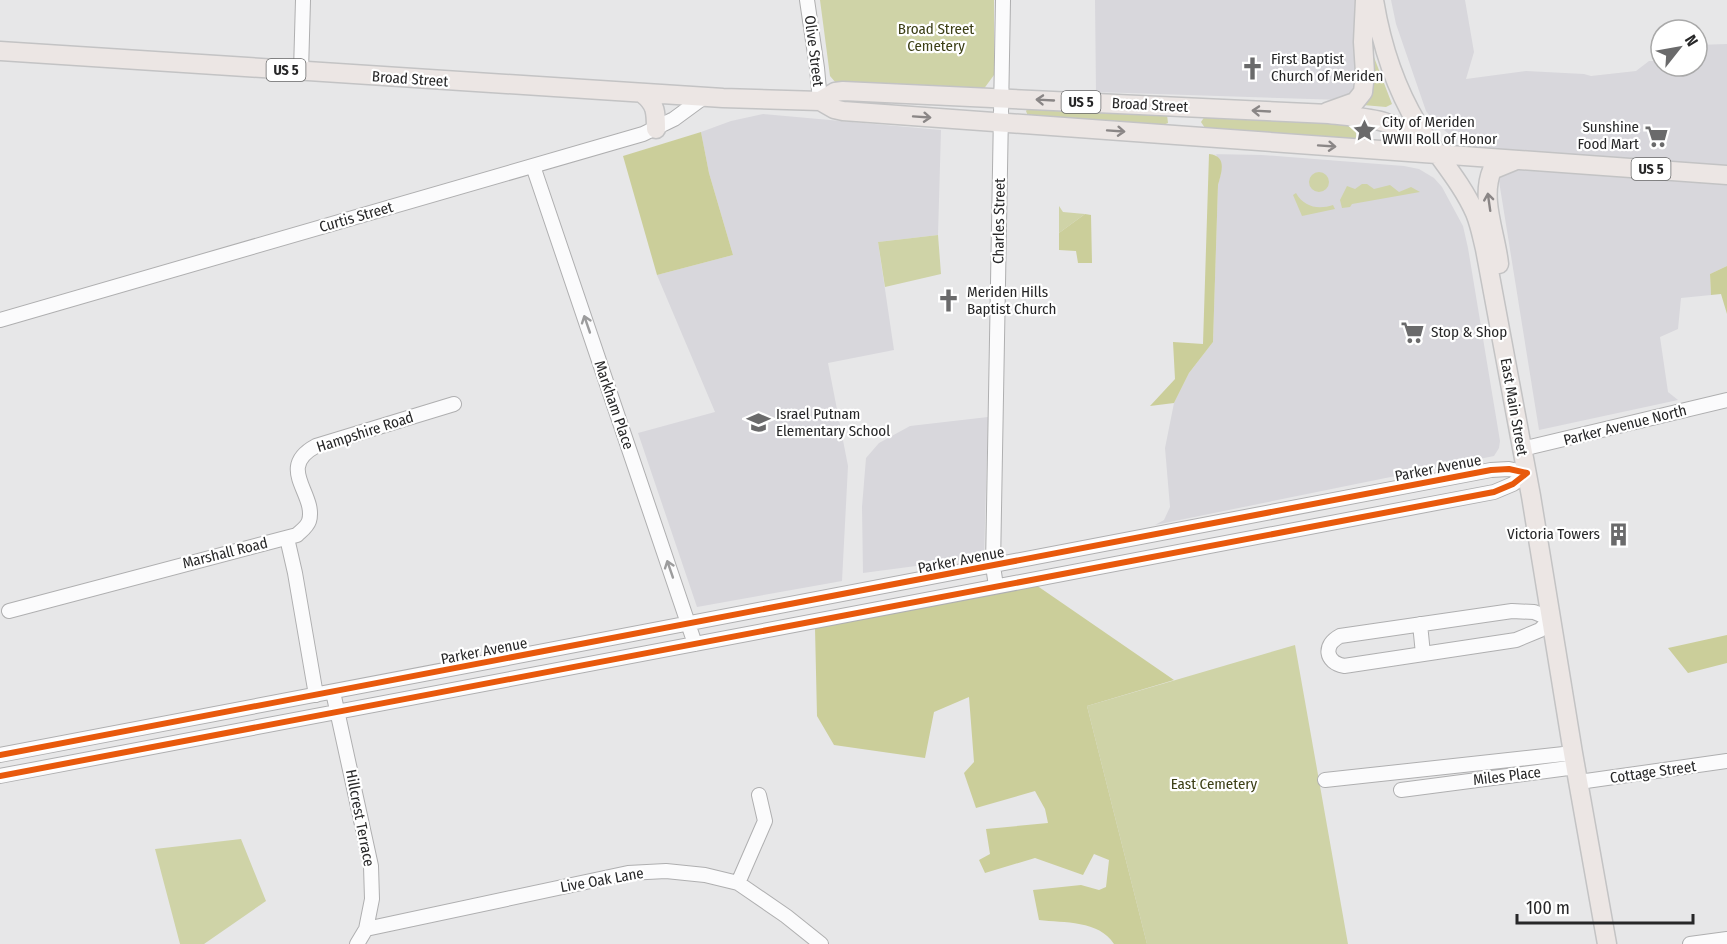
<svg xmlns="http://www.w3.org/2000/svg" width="1727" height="944" font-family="'Fira Sans Condensed',sans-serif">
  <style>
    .built { fill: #d8d7dc }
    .green { fill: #cfd3a7 }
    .forest { fill: #cbce9a }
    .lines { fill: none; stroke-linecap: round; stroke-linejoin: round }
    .minor-casing { stroke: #afafb0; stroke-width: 16 }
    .major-casing { stroke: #c3c3c4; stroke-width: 21 }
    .minor { stroke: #fbfbfc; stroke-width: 14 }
    .major { stroke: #ece6e4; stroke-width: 18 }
    .cycleway-casing { stroke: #fff; stroke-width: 10 }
    .cycleway { stroke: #e8590c; stroke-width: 6 }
    .oneway { stroke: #8a8686 }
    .oneway2 { stroke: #9c9c9d }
    .labels { text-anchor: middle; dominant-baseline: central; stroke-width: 4.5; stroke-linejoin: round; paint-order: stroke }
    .shield { fill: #fff; stroke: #686868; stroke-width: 1.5 }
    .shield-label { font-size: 14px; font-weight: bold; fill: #272728 }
    .park-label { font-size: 15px; fill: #3b3e15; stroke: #fff }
    .street-label { font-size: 15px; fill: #272728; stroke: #fff }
    .poi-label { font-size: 15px; fill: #272728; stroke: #fff; text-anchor: start }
  </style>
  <rect width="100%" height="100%" fill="#e7e7e8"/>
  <path class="built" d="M1095,0H1356L1359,73L1354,91L1343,100L1096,92Z
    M1391,0H1465L1474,52L1466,79L1526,71L1584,74L1591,76L1636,71L1649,61H1661V66H1697V45L1727,44V266L1710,274L1711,295L1681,298L1678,329L1660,337L1668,392L1678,400L1539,430L1499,181L1473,143L1453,137L1436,124L1426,111L1396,24Z
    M763,114L941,130L938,235L878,242L894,350L828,363L848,466L842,581L697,607L638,433L715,412L657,275L733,255L709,173L701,132L731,121Z
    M1209,154L1262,155L1404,166L1419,169L1434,178L1442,187L1463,226L1468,248L1500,441L1499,448L1494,456L1155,525L1164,520L1170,507L1165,448L1174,403L1189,373L1213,342L1218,185L1221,173L1216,154Z
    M988,417L984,557L863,573L862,507L866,458L879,443L910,426Z"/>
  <path class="green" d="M820,0H994V75L983,90L836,83L830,76Z
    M1372,52L1392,104L1386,107L1363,105Z
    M1029,107L1167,115L1168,123L1163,125L1028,116L1026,111Z
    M1205,116L1362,124L1356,130V135L1360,139L1205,128L1201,122Z
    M1309 182a10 10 0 1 1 20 0a10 10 0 1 1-20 0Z
    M1362,184H1367L1374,189L1390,185L1399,192L1411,187L1420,192L1352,204L1350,207L1342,208L1340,200L1347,186L1355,189Z
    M1296,193C1304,207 1318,210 1333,205L1335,209L1302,216L1293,195Z
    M1059,206L1063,212L1085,214L1059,233Z
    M938,235L941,274L885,287L878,242Z
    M1295,645L1348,944H1147L1087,706Z
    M241,839L266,901L204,944H180L155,849Z"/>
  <path class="forest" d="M701,132L709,173L733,255L657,275L623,156Z
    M1209,154C1227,156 1222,171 1218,185L1213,342L1189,373L1174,403L1150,406L1175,379L1173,342L1203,344Z
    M1085,214L1091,215L1092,263H1078L1076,251L1059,250V233Z
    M1727,266V314L1721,294L1711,295L1710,274Z
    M1036,585L1174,680L1087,706L1147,944H1114C1099,920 1064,923 1039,920L1033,890L1081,885L1099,890L1106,887L1109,860L1094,854L1083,875L1035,858L985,873L979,860L990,854L986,829L1048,823L1045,809L1035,791L976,808L964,773L974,762L969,697L934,712L925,758L834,745L817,716L815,628Z
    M1727,635V663L1688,673L1668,648Z"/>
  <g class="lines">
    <defs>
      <path id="minor" d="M807,0L817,68L820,101
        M301,71L303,0
        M533,166L695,644
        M0,320L643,134L674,119L704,97
        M1522,449L1727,400
        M287,538L295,573L316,695
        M996,586L993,566L1003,0
        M9,611L297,535C301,531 307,527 309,521C317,494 275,468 316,446L454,404
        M1512,611L1534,612L1551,619L1540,630L1516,640L1344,666C1325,662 1323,645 1340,636Z
        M1420,624L1423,654
        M333,692L371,866L372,899L366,929L357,944
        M0,755L1491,470L1509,469L1527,473L1513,484L1494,492L0,776
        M1325,780L1573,753
        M1579,782L1727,761
        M1401,790L1576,767
        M738,883L765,821L759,795
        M366,929L628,873L666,871L705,875L738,883L786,916L821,944
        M1690,944L1727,939"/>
      <path id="major" d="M1374,0C1381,43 1395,87 1418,125C1436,155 1461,181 1475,213C1480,225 1482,237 1485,249L1531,496L1573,753L1607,944
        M0,51L723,98L820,101L834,109L843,111L1727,175
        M643,94C656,104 656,113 656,129
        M820,101L835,92L843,91L1329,114C1371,119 1389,117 1425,144
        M1327,112L1355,102L1363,92L1365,73L1363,42L1365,0
        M1499,264C1496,234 1480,199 1492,170L1514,161"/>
    </defs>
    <use href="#minor" class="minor-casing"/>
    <use href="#major" class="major-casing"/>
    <use href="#minor" class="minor"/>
    <use href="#major" class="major"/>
    <defs>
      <path id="cycleway" d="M0,755L1491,470L1509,469L1527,473L1513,484L1494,492L0,776"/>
    </defs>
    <use href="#cycleway" class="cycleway-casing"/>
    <use href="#cycleway" class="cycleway"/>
  </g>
  <defs><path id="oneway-shaft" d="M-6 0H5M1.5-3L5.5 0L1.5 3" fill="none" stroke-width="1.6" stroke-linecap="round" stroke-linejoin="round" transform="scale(1.5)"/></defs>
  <g class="oneway">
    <use href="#oneway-shaft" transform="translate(1045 100) rotate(-177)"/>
    <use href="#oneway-shaft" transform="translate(1261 111) rotate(-177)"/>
    <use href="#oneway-shaft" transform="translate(922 117) rotate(4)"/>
    <use href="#oneway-shaft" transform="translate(1116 131) rotate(4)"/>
    <use href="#oneway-shaft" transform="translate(1327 146) rotate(4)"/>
    <use href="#oneway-shaft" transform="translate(1489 202) rotate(-98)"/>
  </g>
  <g class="oneway2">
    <use href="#oneway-shaft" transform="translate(587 324) rotate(-109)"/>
    <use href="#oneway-shaft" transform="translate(670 569) rotate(-109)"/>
  </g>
  <defs>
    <symbol id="church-bare" viewBox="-9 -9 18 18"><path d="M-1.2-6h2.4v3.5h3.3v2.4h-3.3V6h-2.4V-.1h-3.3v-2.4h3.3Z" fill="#6a6a6b" stroke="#fff" stroke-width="2.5" paint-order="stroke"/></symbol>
    <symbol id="sight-bare" viewBox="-9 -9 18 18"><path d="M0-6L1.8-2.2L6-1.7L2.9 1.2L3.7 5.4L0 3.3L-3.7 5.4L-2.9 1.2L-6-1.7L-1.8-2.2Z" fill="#6a6a6b" stroke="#fff" stroke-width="2.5" paint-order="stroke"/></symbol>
    <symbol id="supermarket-bare" viewBox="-9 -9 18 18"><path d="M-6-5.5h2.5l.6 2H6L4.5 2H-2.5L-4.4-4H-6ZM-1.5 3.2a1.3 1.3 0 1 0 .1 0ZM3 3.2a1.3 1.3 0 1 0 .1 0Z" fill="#6a6a6b" stroke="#fff" stroke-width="2.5" paint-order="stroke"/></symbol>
    <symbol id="school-bare" viewBox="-9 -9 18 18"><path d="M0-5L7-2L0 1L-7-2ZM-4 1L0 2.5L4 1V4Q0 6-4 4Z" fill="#6a6a6b" stroke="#fff" stroke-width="2.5" paint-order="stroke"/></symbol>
    <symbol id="building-bare" viewBox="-9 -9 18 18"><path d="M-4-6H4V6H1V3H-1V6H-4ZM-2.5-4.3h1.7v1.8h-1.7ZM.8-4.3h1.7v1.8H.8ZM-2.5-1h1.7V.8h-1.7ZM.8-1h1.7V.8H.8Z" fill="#6a6a6b" stroke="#fff" stroke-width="2.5" paint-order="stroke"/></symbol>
  </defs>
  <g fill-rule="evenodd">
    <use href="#church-bare" x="1236" y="52" width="33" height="33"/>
    <use href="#sight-bare" x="1348" y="114" width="33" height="33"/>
    <use href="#supermarket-bare" x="1640" y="120" width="33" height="33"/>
    <use href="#church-bare" x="932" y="284" width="33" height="33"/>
    <use href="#supermarket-bare" x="1396" y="316" width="33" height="33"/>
    <use href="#school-bare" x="742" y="406" width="33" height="33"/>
    <use href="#building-bare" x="1602" y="518" width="33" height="33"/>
  </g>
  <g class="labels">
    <g class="shield">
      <rect x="266.5" y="59" width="39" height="22" rx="4.5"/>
      <rect x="1061.5" y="91" width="39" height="22" rx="4.5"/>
      <rect x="1631.5" y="158" width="39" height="22" rx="4.5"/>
    </g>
    <g class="shield-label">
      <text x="286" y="70">US 5</text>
      <text x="1081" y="102">US 5</text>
      <text x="1651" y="169">US 5</text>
    </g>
    <g class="park-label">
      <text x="936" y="29">Broad Street<tspan x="936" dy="17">Cemetery</tspan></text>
      <text x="1214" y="784">East Cemetery</text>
    </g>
    <g class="street-label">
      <text transform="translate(814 51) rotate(83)">Olive Street</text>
      <text transform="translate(410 79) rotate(4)">Broad Street</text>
      <text transform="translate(1150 105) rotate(3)">Broad Street</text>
      <text transform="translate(356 217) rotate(-16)">Curtis Street</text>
      <text transform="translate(999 221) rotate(-89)">Charles Street</text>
      <text transform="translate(614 405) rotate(71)">Markham Place</text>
      <text transform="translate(1514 407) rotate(80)">East Main Street</text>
      <text transform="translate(1625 425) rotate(-14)">Parker Avenue North</text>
      <text transform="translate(365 432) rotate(-18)">Hampshire Road</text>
      <text transform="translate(1438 468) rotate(-11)">Parker Avenue</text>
      <text transform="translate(225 553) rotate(-14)">Marshall Road</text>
      <text transform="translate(961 560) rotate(-11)">Parker Avenue</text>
      <text transform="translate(484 651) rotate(-11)">Parker Avenue</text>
      <text transform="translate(1653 772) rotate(-8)">Cottage Street</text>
      <text transform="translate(1507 776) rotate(-7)">Miles Place</text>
      <text transform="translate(360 818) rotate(79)">Hillcrest Terrace</text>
      <text transform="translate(602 880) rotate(-10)">Live Oak Lane</text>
    </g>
    <g class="poi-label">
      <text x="1271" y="59">First Baptist<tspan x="1271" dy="17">Church of Meriden</tspan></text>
      <text x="1382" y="122">City of Meriden<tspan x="1382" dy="17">WWII Roll of Honor</tspan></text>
      <text x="1639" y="127" text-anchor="end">Sunshine<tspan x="1639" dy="17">Food Mart</tspan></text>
      <text x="967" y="292">Meriden Hills<tspan x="967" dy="17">Baptist Church</tspan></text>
      <text x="1431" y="332">Stop &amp; Shop</text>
      <text x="776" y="414">Israel Putnam<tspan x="776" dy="17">Elementary School</tspan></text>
      <text x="1600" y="534" text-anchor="end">Victoria Towers</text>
    </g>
  </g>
  <g transform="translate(1679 48) rotate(59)"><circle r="28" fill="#ffffff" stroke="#a9a9a9" stroke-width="1.5"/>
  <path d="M0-4.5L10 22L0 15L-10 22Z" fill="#6a6a6b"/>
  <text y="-9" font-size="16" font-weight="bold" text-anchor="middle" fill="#272728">N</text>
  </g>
  <path d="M1517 914v9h176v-9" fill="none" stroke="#272728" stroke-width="3"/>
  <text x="1526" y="914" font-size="18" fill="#272728" stroke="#ffffff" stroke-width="4.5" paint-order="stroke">100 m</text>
</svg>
